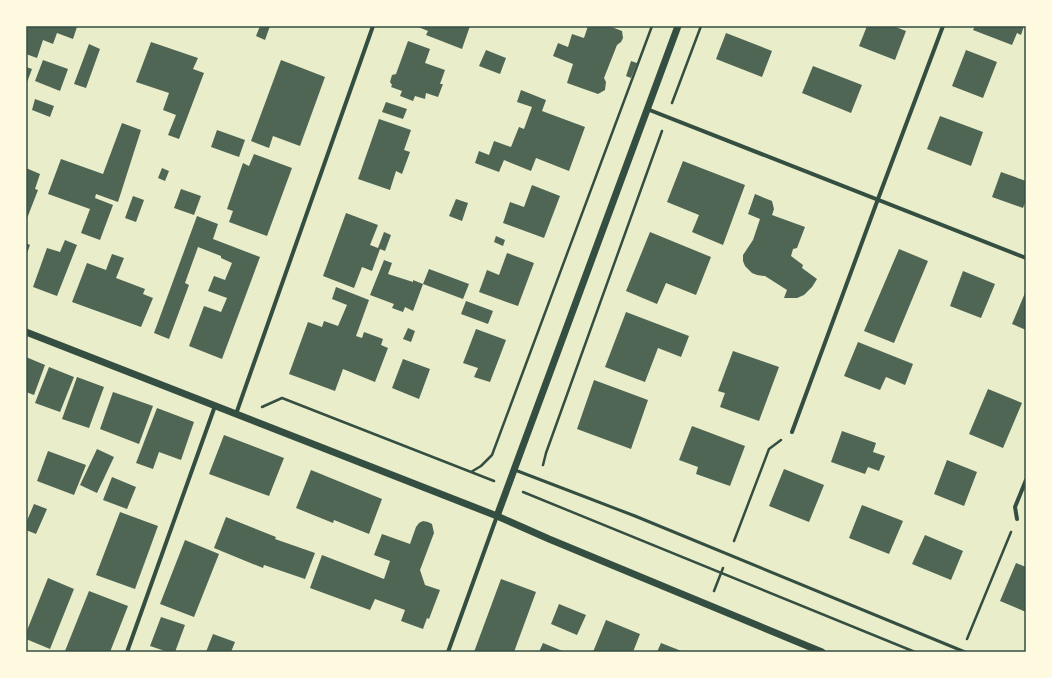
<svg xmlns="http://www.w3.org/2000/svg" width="1052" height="678" font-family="Poppins,sans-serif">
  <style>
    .building { fill: #4f6655 }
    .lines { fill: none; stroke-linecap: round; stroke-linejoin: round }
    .path { stroke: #344e41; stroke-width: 2.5 }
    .service { stroke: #344e41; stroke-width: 3 }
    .minor { stroke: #344e41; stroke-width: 4 }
    .tertiary { stroke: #344e41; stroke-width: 7 }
    .neatline { fill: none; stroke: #344e41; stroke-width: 1.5 }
  </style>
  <rect width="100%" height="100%" fill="#e9edc9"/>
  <path class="building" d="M26,26H75L77,27L73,39L57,33L53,44L43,40L37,58L26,54Z
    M260,26H270L265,40L256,36Z
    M416,26H470L462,49L426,35L428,31Z
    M588,26H609L622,31L623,38L621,42L617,45L604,78L606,82L605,90L598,94L567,83L573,64L553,56L558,43L568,47L572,34L584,38Z
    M867,26H893L906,31L895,60L859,46Z
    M975,26H1024L1021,35L1017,33L1012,45L973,30Z
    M726,33L772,51L762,77L716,59Z
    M408,41L430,49L425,63L445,70L440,84H443L438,97L426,93L425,99L415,96L413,101L400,96L402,91L391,87L392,85L390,82L392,75L396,74Z
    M151,42L198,58L193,69L204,73L179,139L168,135L176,115L163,110L169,93L136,82Z
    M89,44L100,49L86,88L74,84Z
    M486,50L506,58L500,74L479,66Z
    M966,50L997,62L983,98L952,86Z
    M43,60L68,69L60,91L35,81Z
    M281,60L325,77L300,146L273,136L269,148L251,141Z
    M631,61L637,63L631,78L626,76Z
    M813,66L862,85L851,113L802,93Z
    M26,67L32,69L26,85Z
    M521,90L546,100L542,111L585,127L569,171L536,158L531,171L504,160L499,172L475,163L479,151L489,155L494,141L511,147L519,127L524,129L532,107L517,102Z
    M35,99L54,106L50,117L32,110Z
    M386,102L407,109L403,119L382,112Z
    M940,116L983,132L971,166L927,149Z
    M379,119L411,130L404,150L410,152L402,174L396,171L390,190L358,179Z
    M122,123L141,130L118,202L96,194L95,198L113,205L100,240L81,233L90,209L48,194L61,159L103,174Z
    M217,130L245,140L239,157L211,147Z
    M254,154L292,168L267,236L229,222L233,211L227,209L243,163L249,166Z
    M683,161L745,185L723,245L692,232L699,215L667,202Z
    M26,168L40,174L35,189L38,190L26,221Z
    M162,168L169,171L165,181L158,178Z
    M1001,172L1026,181V200L1023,208L992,197Z
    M532,185L560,196L544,238L503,223L510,202L524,207Z
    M181,189L201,196L194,215L174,208Z
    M755,194L772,201L774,209L772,215L805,227L797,248L793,249L791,256L803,265L802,268L817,279L812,287L804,295L797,298H784L787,290L765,276L757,275L752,273L745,266L743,261V255L753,240L760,219L748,214Z
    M133,196L144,200L136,222L125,218Z
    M456,199L468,203L462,221L449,216Z
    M346,213L378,225L370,245L378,248L384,232L391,235L385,251L380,249L372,271L362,267L354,288L323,276Z
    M197,216L218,224L213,239L260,257L222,359L189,346L204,306L221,312L227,298L208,291L214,276L225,280L232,263L221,258V256L198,247L185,283L189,285L169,339L154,333Z
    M650,232L711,257L696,295L666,283L657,304L626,291Z
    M496,236L505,240L503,246L494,242Z
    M65,240L77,245L57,296L33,287L47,248L60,252Z
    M26,243L30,245L26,256Z
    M899,249L928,261L894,343L864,331Z
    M507,253L534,263L518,306L479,292L487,270L499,275Z
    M112,254L124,258L116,278L145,289L143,294L153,298L141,327L72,302L87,263L106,270Z
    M384,260L392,263L388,274L413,282V280L423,284L413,311L405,307L403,312L392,308L394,304L370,295Z
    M429,269L469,284L463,299L423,284Z
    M963,271L995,284L981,318L950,306Z
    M336,287L369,300L356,336L362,338L364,332L383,339L381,345L388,348L375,382L343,369L335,391L289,374L308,322L322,327L324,321L338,326L347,305L332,299Z
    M1025,293H1026V330L1012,324Z
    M466,301L493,311L488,324L461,314Z
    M626,312L689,336L681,357L658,348L645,382L605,367Z
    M408,328L415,331L411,342L403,339Z
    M476,329L506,340L490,382L474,377L478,368L463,363Z
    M858,342L913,364L905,385L886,377L880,390L844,376Z
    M733,351L779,367L759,421L720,407L725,393L718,391Z
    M26,357L45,365L34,395L26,392Z
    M403,359L430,369L419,399L392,388Z
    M49,367L74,377L60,412L35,403Z
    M77,377L104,387L89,428L62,419Z
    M594,380L648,400L631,449L577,429Z
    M988,389L1022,403L1003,448L969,434Z
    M113,392L153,406L139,444L100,429Z
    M157,408L194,422L181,460L159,452L153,469L136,463Z
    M692,426L745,446L730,486L696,474L698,467L679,460Z
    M842,431L876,443L873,452L885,456L879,471L868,467L865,474L831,462Z
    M224,435L284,458L269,496L209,474Z
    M97,449L114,457L97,493L80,485Z
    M48,451L86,465L74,495L37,481Z
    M947,460L977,472L964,506L934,494Z
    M784,469L824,485L809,522L769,506Z
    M311,470L382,499L369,534L334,520L333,523L296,508Z
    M112,477L136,487L127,509L103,500Z
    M34,504L47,509L36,534L26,530V523Z
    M862,505L903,521L889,554L849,538Z
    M120,512L158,526L135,589L96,575Z
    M226,517L276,537L275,539L315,553L305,579L264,565L263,568L214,548Z
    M423,521L428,522L432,524L434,533L420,570L425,585L440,590L429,619L427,618L423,629L401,621L405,610L375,599L370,610L310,588L322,555L384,579L390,561L374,555L382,534L410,544L416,527L419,523Z
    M925,535L963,551L951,580L912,564Z
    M185,540L219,554L194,617L160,604Z
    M1016,563L1026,567V612L1000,601Z
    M48,578L74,589L50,649L26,639V633Z
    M501,579L536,592L514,652H474Z
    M89,591L128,606L110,652H66L65,651Z
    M559,604L586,615L577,635L551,624Z
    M161,617L185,625L175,652H168L150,646Z
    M606,620L640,634L633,652H593Z
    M213,634L235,642L231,652H206Z
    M543,643L565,652H539Z
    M661,643L684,652H657Z"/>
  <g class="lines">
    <path class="path" d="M672,103L701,26
      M262,407L282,398L494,481
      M543,465L546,453L662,131
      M471,472L481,466L492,455L652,26
      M523,492L915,652
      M734,541L769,449L781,440
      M714,591L723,568
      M967,639L1011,532"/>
    <path class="service" d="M515,470L635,516L965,652"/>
    <path class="minor" d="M647,109L1026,258
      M236,414L373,26
      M792,432L878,199L943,26
      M1017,519L1015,507L1026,480
      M127,652L215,406
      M448,652L497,516"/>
    <path class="tertiary" d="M26,332L497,516L549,539L822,652
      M497,516L678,26"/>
  </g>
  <rect width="1052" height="678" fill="none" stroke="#fefae0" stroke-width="54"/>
  <rect x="27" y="27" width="998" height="624" class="neatline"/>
</svg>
